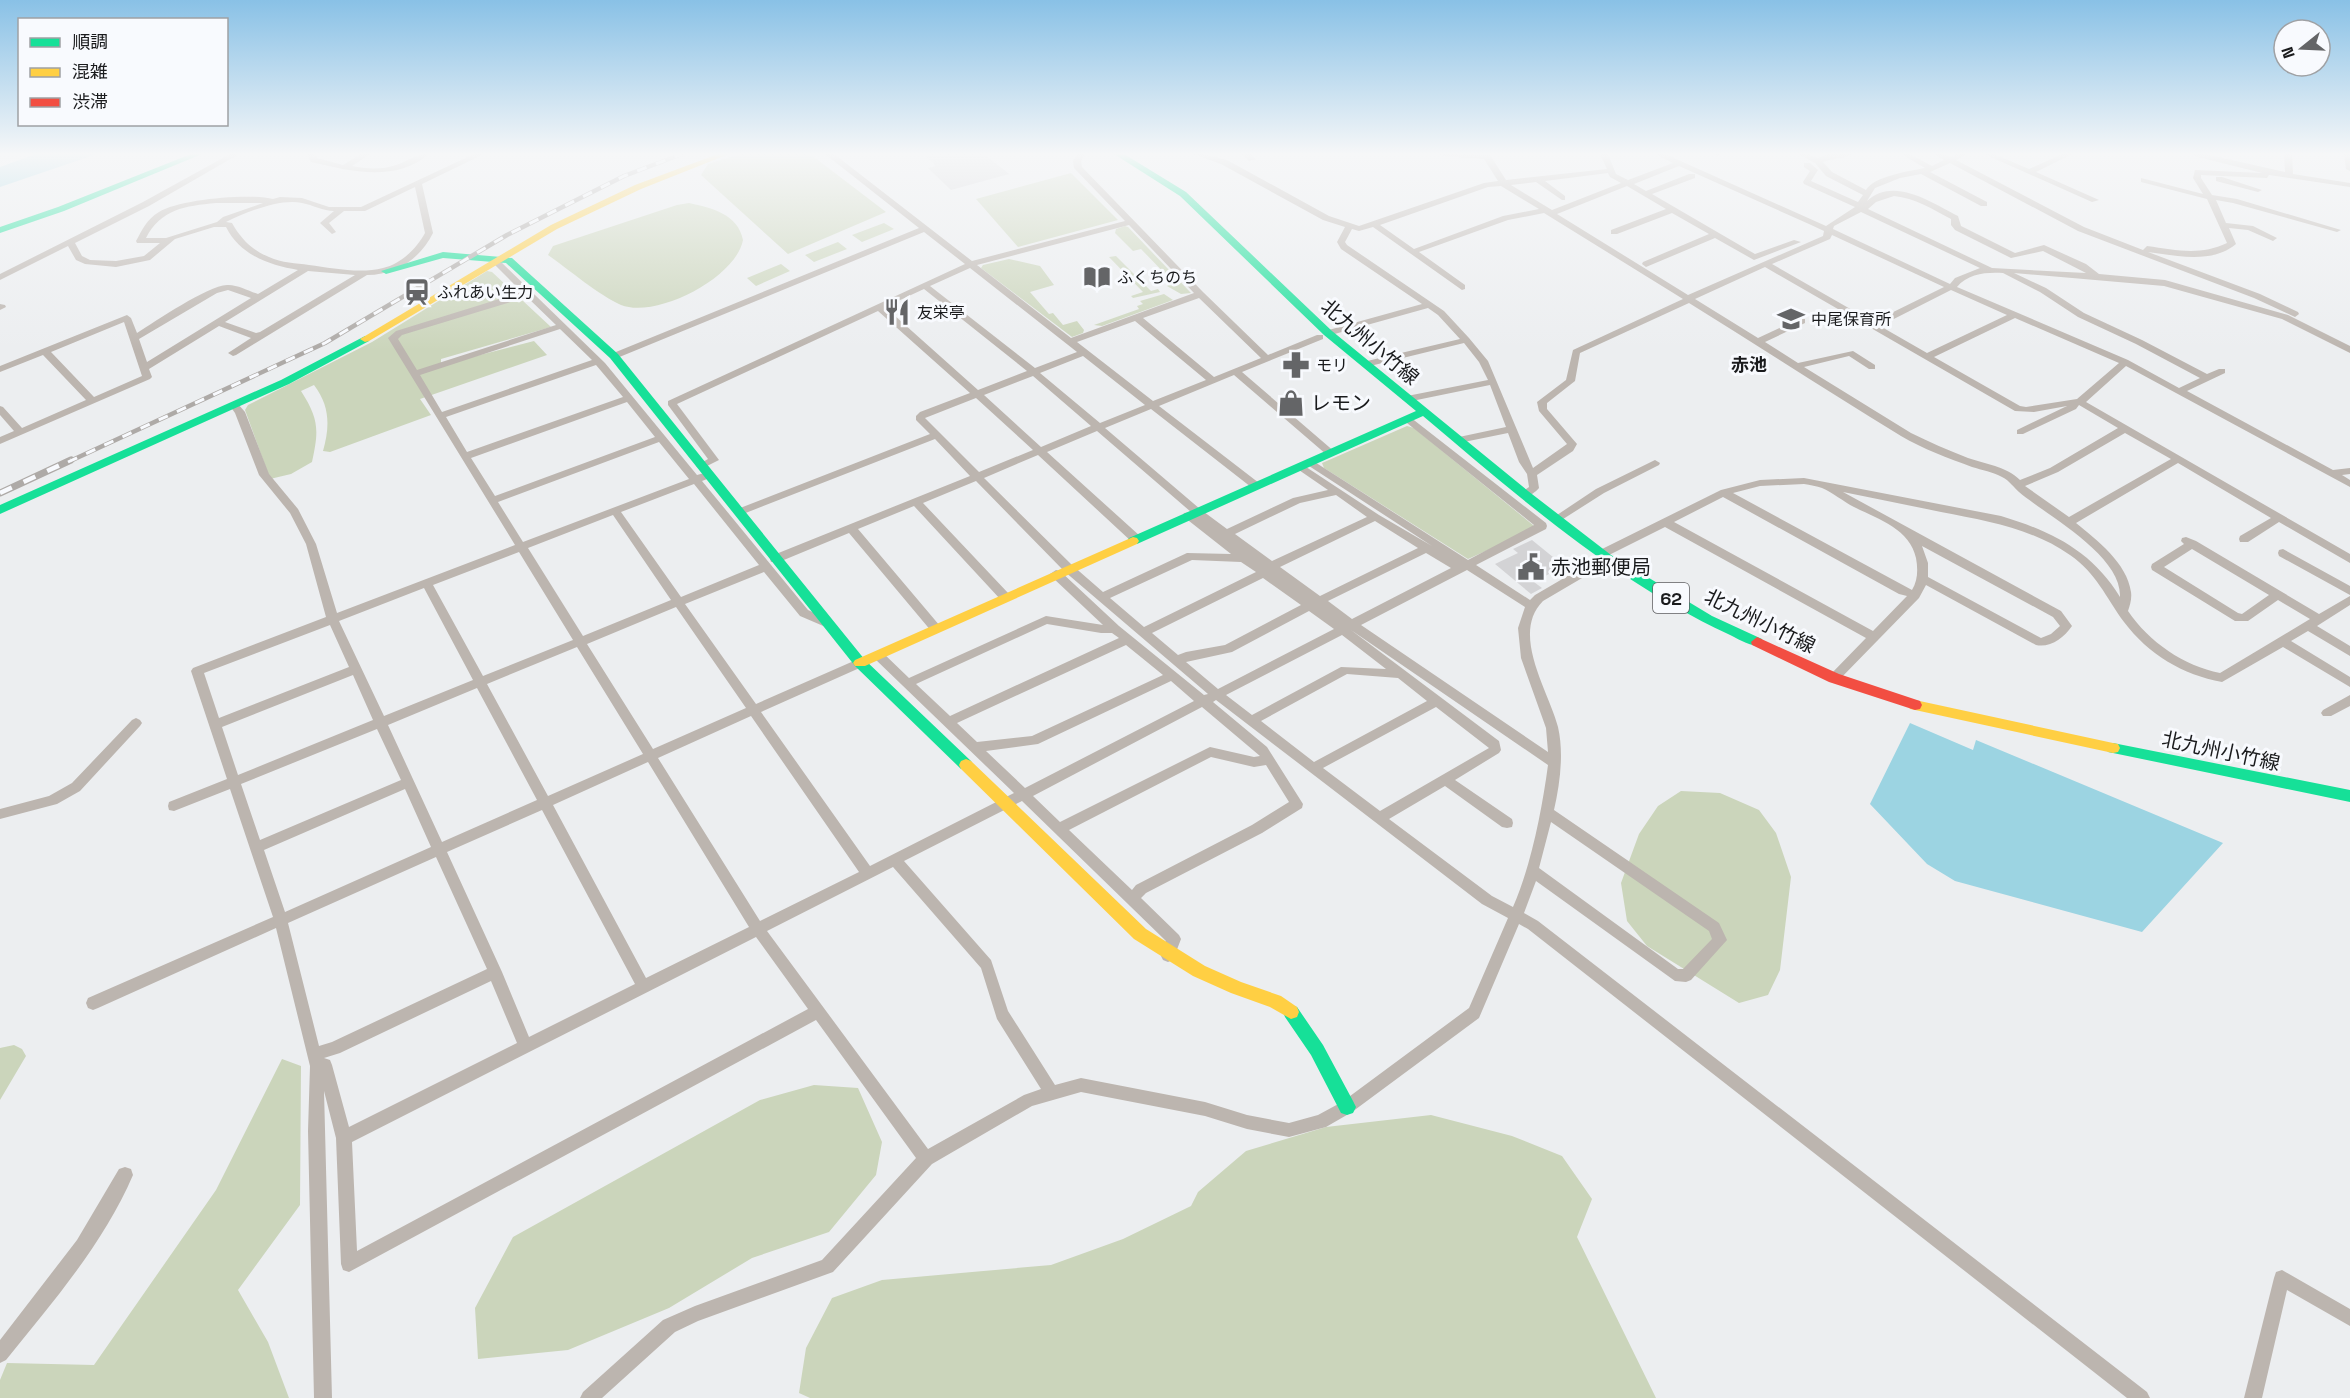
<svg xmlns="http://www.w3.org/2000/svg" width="2350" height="1398" font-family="'Space Grotesk','Noto Sans JP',sans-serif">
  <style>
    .green { fill: #cbd5bb }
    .water { fill: #9cd4e2 }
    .building { fill: #d3d3d5 }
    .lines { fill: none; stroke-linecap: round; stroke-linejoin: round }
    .street { fill: #bcb5af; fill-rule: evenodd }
    .fast { fill: #16e098; fill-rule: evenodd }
    .slow { fill: #ffcf43; fill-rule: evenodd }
    .jam { fill: #f24e42; fill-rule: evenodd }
    .rail-far1-casing { stroke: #aeaaa7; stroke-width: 4.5 }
    .rail-casing { stroke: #aeaaa7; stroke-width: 7 }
    .rail-far1 { stroke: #f8fafe; stroke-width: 3; stroke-dasharray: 10; stroke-linecap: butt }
    .rail { stroke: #f8fafe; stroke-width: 4.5; stroke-dasharray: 13; stroke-linecap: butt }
    .labels { text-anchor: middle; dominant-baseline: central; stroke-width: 6; stroke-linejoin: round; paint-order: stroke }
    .far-poi-label { font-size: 16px; fill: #1a1b1d; stroke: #f8fafe; text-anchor: start }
    .far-quarter-label { font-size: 18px; font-weight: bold; fill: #1a1b1d; stroke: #f8fafe }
    .shield { fill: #f8fafe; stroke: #5d5e60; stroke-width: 1.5 }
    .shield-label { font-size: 18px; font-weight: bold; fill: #1a1b1d }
    .street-label { font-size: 20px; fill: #1a1b1d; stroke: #f8fafe }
    .poi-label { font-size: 20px; fill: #1a1b1d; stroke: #f8fafe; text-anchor: start }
  </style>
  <rect width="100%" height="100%" fill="#eceef0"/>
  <path class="green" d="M740,154H810L886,212L788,254L701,175L708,164Z
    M1071,173L1118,220L1018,247L976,199Z
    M689,203C712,208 738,214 743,240C736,278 656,319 621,305C600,296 568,269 548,255L553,246L677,205Z
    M884,223L894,229L862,242L852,235Z
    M1125,226L1128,227L1191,293L1181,294L1167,286L1174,283L1141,249L1133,251L1115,233L1116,229Z
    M838,242L847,249L814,262L805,255Z
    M1116,256L1151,291L1158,289L1160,292L1133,298L1131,296L1143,292L1109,257Z
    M1009,259L1040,266L1054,285L1030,292L1049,314L1053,313L1063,325L1077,321L1084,330L1083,333L1072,337L981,268L983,265Z
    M781,264L790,271L756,286L747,278Z
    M487,271L492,272L551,327L441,359V365L534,341L547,355L420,399L431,415L330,452L323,451C330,426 330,406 314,385L301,391C319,419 319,430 312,462L291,474L270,479L245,410L248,405L372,342Z
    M1164,294L1173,300L1102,326L1094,325L1139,309L1137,306L1143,304L1140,301Z
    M1407,426L1414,428L1533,525V530L1468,559L1324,468L1322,463Z
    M1681,791L1720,793L1759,810L1776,833L1791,877L1780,970L1768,995L1739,1003L1647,946L1627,921L1621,883L1639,834L1658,806Z
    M14,1045L22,1049L26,1056L0,1100V1048Z
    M282,1059L301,1066L300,1205L238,1290L268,1342L289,1398H0V1380L7,1363L94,1365L216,1190Z
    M814,1085L858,1088L882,1142L876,1175L829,1232L752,1258L669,1308L568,1350L478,1359L475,1308L513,1237L760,1100Z
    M1431,1115L1512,1136L1562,1156L1592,1199L1577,1237L1656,1398H810L799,1393L806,1348L832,1298L882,1280L1051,1265L1123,1239L1191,1206L1198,1192L1246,1151L1326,1127Z"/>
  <path class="water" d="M36,154H97L0,187V167Z
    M1910,723L1973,750L1976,740L2223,843L2142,932L1955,881L1927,864L1870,804Z"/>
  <path class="building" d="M924,154H984L1009,174L951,190L928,168L936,166Z
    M1532,540L1564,566L1534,582L1542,588L1531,594L1495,564L1518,553L1513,549Z"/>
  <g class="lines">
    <path class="street" d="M230,154H239L149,206L75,243L82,256L90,260L116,261L144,256L160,243H137L136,241C142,230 147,219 159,212C179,199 250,193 273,199L280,197L302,198L329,207H361L474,154H484L422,184L433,233C420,259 396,275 367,275L236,355L233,356L228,353L251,338L219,326L149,369L152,377L150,379L0,444V437L14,431L0,415V406L3,407L22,428L86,400L43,355L0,372V366L127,315L131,318L137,333C156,321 207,286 227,285C236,284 249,291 258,294L298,270C269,265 240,255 226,227H214L175,239L150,260L116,267L85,264L76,260L68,246L0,280V274L143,202ZM415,187L425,233C417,248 401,264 383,268C360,274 332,268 309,265C296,263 282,263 269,257C252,250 241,239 232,223L226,222C246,212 281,198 302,203C313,205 323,211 334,211L320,223L332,234L336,232L329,223L344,211H365ZM216,203H263L223,217L217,222L166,238H146C161,209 185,206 216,203ZM308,271L355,275L260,332L256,333L225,322ZM228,290L251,298L147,362L139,339L217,293ZM124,322L142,376L94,397L51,352Z
      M307,154H315L317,158L343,165L361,154H370L352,166C366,169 382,170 396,165C408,161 417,153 429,154C395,183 350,171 311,162Z
      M825,154H834L972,261L1125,221L1074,168L1073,161L1077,154H1085L1081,161L1082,167L1203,292L1268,355L1317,335H1323V339L1242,372L1336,453L1335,455H1327L1234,375L1159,406L1259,483L1260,485L1259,487H1251L1151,409L1105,428L1200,509L1227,529L1293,498L1328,490L1296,468L1295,466L1300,463L1379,515L1432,546L1306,464V460L1310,459L1468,560L1534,525L1402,419L1407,416L1410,417L1546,523L1547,526L1546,529L1476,565L1530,600L1535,595L1600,557L1597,554L1598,551L1721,490L1760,480L1804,478L2001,516C2051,531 2092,551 2120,597C2122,555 2046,515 2019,492C2013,487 2010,481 2002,477C1993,472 1982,470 1972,467C1948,458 1923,449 1901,436C1830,393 1760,347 1689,303L1580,353L1575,381L1547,403V409L1577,444L1573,451L1537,475L1539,488C1535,493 1527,498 1520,496L1519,494L1529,487L1527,474L1519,462L1508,433L1459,443L1454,440L1459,437L1506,427L1490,385L1407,402L1402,399L1407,396L1488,380L1479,362L1464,343L1366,367L1361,364L1363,362L1460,339L1438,315L1428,308L1331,335H1325V331L1422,304L1341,249L1337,242L1345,227L1323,220L1221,164L1193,154H1204L1227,160L1329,216L1359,226L1484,183L1498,181L1484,159L1443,156L1439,154L1490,155L1506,180L1607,169L1600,154H1608L1616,174L1628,180L1673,163L1655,154H1665L1826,226L1855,207L1804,184L1803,182L1810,171L1804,167V163H1810L1818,170L1811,181L1858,202L1863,195L1826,176L1815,163L1798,154H1808L1818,158L1828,154H1853C1847,158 1832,158 1823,162L1832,172L1866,190C1874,176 1910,171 1925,168L1901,154H1910L1932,166L1944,160L1934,154H1943L1950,157L1958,154H1968L1956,160L2084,227L2143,250L2147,246C2176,250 2200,256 2227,243L2207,199L2141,182V178L2203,194L2193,178L2195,170L2262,173L2194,156L2193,154H2205L2285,172L2284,154H2292L2293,174L2350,183V187L2269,175L2267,178L2201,175V178L2212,195L2237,199L2341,230L2337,232L2233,203L2216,200L2226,223L2253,226L2277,238L2273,241L2248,230L2229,228L2236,244C2212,264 2177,256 2148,252L2260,294L2298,312L2299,314L2295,317L2254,298L2078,231L1950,163L1930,172L1987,202V206H1981L1921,174L1900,178L1875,188L1867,201C1894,176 1932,203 1958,216L1961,226L2015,253L2044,245L2086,264L2099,274L2165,280L2288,315L2350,346V353L2282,319L2164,286L2014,273L2046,288L2084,313L2142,340L2207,374L2219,369H2225V373L2187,391L2333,470L2350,468V474L2342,475L2350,480V487L2126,366L2086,402L2350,554V563L2279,522L2248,542H2240L2239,539L2240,536L2271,518L2178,463L2076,523C2097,540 2127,563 2131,592C2132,598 2130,605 2128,611C2149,642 2184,666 2220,673L2310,619L2278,600L2248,621H2235L2152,570L2151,567L2152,564L2184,544L2181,541L2182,538L2186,537L2196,541L2319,614L2350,596V605L2317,626L2350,646V656L2308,631L2291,641L2350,677V687L2283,647L2222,682C2183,675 2148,654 2124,622C2105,596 2097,574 2070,555C2031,528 1987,521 1941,512C1908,505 1876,499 1843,492L2061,611L2072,626C2064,638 2050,648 2036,645L1926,585L1919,598L1838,681H1830L1828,678L1830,675L1866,638L1665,527L1609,555L1612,558L1611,561L1543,601C1510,634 1549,691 1558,727C1564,753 1560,784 1554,810L1719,923L1727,940L1691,980L1686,982L1675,981L1536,881L1524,913L1538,921L2147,1392L2150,1398H2127L1528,929L1519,924L1479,1018L1352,1112L1326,1127L1289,1137L1247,1129L1205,1116L1081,1092L1032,1106L932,1164L833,1272L698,1321L675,1332L602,1398H580L583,1392L663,1320L695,1306L822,1260L916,1158L816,1020L349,1272L343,1270L341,1264L336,1138L324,1091L332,1398H314L308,1131L310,1066L276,928L98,1008L93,1010L88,1008L86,1003L88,998L273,917L230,789L174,811L169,810L168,806L169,802L227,779L191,671L193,668L326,617L306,544L290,513L259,475L235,413L230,406L232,404H238L245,412L269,474L298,509L316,544L337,613L515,545L388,338L396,331L522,292L490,260L497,258L605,363L697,475L708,472L712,473V477L702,481L808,610L832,621L834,624L832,627L828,628L800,616L764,572L685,604L756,704L856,660H864L866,663L864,666L761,712L870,866L1014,793L874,658L872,655L874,652H882L909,678L1046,616L1103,625L1052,577L1050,574L1056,570L1060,571L1119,626L1204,695L1208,694L1064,571L976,481L923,503L1009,594L1011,597L1009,600H1001L914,506L858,529L940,626L942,629L940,632H932L849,533L779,562H771L770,559L771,556L970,476L935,439L743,514H735L734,512L735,510L930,434L916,420V416L920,412L970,393L878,311L677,404L719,460L701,469L696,466L708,459L668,405V401L965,264L924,232L617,358H611V354L919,228ZM1679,166L1809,224L1824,231L1823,236L1688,295L1557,214L1627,186L1666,209L1611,230V234H1617L1672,213L1709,234L1643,262L1642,264L1646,267L1715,238L1754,260L1801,242L1794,240L1755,254L1652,194L1695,178V174H1689L1646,191L1634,184ZM1608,173L1610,177L1621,183L1552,210L1511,185L1536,182L1562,200H1565V196L1545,181ZM1501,186L1539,209L1503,216L1414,249L1380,225L1488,187ZM1894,196C1915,198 1932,209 1951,219V225L1955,230L2011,258L2043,251L2086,273L1992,268L1868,209L1876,202ZM1861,212L1980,268L1955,278L1950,284L1833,229L1834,226ZM1544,213L1683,299L1573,350L1566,380L1537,402L1539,411L1567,444L1533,468L1488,361L1469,338L1444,311L1347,245L1345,242L1352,229L1359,231L1373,227L1462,290L1465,289V285L1419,252L1508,220ZM1129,225L1194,293L1071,338L977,265ZM1832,235L1944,287L1873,322L1772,264L1830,239ZM1765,267L2015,411L2034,412L2067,406L2017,430V434H2023L2076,409L2079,405L2118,428L2050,468L2020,480C2006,466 1985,464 1968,458C1948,450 1929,442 1911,433L1804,367L1849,356L1869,369H1875V365L1853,351L1798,363L1765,342L1805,323V319H1799L1758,338L1695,299ZM970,268L1077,352L1035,368L930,286ZM2003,273L2040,292L2078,317L2136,344L2200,378L2179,388L2128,360L1957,287C1968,273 1988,272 2003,273ZM924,289L1027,371L978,390L885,307ZM1951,290L2007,315L1927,353L1880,326ZM527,297L556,325L417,370L398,339L402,335ZM1199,298L1261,358L1214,377L1143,318ZM2015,318L2119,363L2077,399L2026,407L2020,406L1934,357ZM1135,321L1206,380L1153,401L1077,342ZM560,329L592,360L442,412L420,375ZM1083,356L1145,405L1100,423L1040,373ZM596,365L623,397L467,452L446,417ZM1033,376L1091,426L1041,447L984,395ZM976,398L1033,450L979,472L925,418ZM627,402L655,437L495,496L471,458ZM1097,431L1191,512L1184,513L1183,515L1184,517L1231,554L1187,553L1103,592L1072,565L984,478L1038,455L1132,542H1140L1141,539L1140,536L1047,452ZM2125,433L2171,459L2069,517L2025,486L2058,472ZM659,442L689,479L523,542L498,502ZM694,484L759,565L681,597L621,512ZM1804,484C1810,485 1817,486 1822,488C1832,492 1844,502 1854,507C1878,519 1910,529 1916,558C1918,569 1918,580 1912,590L1733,493L1760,486ZM1336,495L1367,517L1272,561L1235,534L1300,503ZM1723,497L1899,594L1907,596L1873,631L1674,522ZM613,515L671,600L583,636L528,548ZM1375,521L1418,548L1320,596L1280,567ZM1922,546L2053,617L2060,626L2051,634L2041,638L1928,577V563ZM2192,549L2269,595L2242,614L2238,613L2164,567ZM519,552L573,640L483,676L433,585ZM1426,553L1451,568L1352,619L1328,601ZM1192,560L1241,562L1256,572L1144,627L1110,598ZM1467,570L1525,607L1518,628L1521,658L1546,728L1548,752L1361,625ZM1263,578L1301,605L1225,645L1186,652L1178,655L1152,633ZM424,588L473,680L384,716L339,621ZM676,607L746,708L653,749L587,644ZM1309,611L1334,629L1218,689L1186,662L1232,652ZM1047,624L1101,633H1112L1119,638L950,716L916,684ZM330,625L349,667L219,718L204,673ZM1351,630L1548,765C1542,810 1531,866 1513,907L1492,896L1389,819L1445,786L1502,827L1507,828L1512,827L1513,823L1512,819L1455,780L1499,753L1501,750L1499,741ZM1342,635L1386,669L1341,667L1252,715L1226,695ZM1126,645L1163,675L1032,736L977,742L957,723ZM577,647L643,754L548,796L487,684ZM1347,674L1398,678L1427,701L1314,762L1261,721ZM353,675L373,720L238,775L222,727ZM1171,681L1194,701L1025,788L986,751L1038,744ZM477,688L537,800L442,842L388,725ZM1216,700L1482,904L1508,918L1469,1008L1342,1102L1318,1115L1289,1123L1247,1115L1205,1102L1081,1078L1055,1085L1008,1011L991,960L904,861L1022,801L1166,941L1161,956L1163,960L1168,962L1173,960L1181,939L1179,935L1141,898L1146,893L1262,833L1302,808L1303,804L1267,747L1213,702ZM1202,707L1260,756L1254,757L1210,747L1060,822L1033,796ZM1436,707L1489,748L1380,811L1323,768ZM751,716L859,872L760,921L658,758ZM377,729L401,780L260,840L241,784ZM1211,757L1254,767L1266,765L1289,802L1252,825L1136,885L1132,890L1069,830ZM648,762L749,927L646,978L553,805ZM405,789L431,847L285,912L264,850ZM542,810L635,984L529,1037L502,972L447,852ZM1551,822L1709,931L1712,939L1683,969H1678L1539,868ZM436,857L487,969L332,1042L319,1046L288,923ZM893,867L981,968L997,1019L1041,1089L1024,1095L928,1149L767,931ZM756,937L808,1009L357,1251L352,1142ZM491,981L517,1043L349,1127L332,1065L330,1060L324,1058L340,1053Z
      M1242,154H1250L1256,159L1249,161Z
      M1713,154H1722L1718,156Z
      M1984,154H1994L2029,169L2062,154H2072L2036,172L2099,200L2092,202Z
      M2344,154H2350V171L2346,169Z
      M2216,177H2222L2262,190L2258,192L2216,181Z
      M0,304L5,305L6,307L0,310Z
      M1655,460L1660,463L1659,465L1604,493L1560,521L1556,523L1551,519L1596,489Z
      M2283,549L2350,586V595L2279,556L2278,553L2279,550Z
      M2350,695V706L2331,716H2323L2321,713L2323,710Z
      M136,718L140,720L142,723L140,726L80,791L57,804L0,819V809L49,796L72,783L132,720Z
      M125,1167L131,1169L133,1175C104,1243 52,1303 6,1360L0,1363V1340L77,1240L119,1169Z
      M2282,1270L2350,1309V1326L2287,1290L2262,1398H2244L2274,1278L2276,1272Z"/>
    <path class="fast" d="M191,154H202L64,211L0,233V227L58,207Z
      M1114,154H1124L1186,192L1332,331L1528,491L1611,555L1712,616L1762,639L1763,642L1762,645C1751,648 1737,638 1728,634C1614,581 1518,496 1423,416L1137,544H1129L1127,541L1129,538L1416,411L1324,335L1180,196Z
      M443,252L512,258L618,354L865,660L971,761L973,765L971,769H961L855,666L610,358L506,263L443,258L386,274L381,271Z
      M365,336L369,337V341L289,384L0,514V505L281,380Z
      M2113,743L2350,790V802L2113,753L2108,752L2106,748L2108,744Z
      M1291,1005L1297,1007L1323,1045L1353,1101L1356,1107L1353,1113L1347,1115L1341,1113L1311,1055L1285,1017L1283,1012L1285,1007Z"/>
    <path class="slow" d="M718,154H729L641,189L557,229L369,341L365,342L360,339L551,225L635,185Z
      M1133,537L1137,538L1139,541L1137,544L865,666H855L853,663L855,660Z
      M1915,700L2113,743L2118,744L2120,748L2118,752L2113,753L1915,710L1910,709L1908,705L1910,701Z
      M966,759L971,761L1146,929L1205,966L1241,982L1281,996L1297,1007L1299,1012L1297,1017L1291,1019L1270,1007L1231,993L1193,976L1134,939L961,769L959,765L961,761Z"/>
    <path class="jam" d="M1757,637L1839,674L1920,701L1922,705L1920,709L1915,710L1829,682L1752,645L1751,642Z"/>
    <defs>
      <path id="rail-far1" d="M68,462L325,343L507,235L624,176L682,154"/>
      <path id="rail" d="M0,493L71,460"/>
    </defs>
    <use href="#rail-far1" class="rail-far1-casing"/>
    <use href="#rail" class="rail-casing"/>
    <use href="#rail-far1" class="rail-far1"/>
    <use href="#rail" class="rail"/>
  </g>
  <linearGradient id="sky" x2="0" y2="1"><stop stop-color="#89c1e6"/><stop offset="0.44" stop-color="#f6f7f8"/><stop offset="1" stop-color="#f6f7f8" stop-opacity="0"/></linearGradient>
  <rect width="2350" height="350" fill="url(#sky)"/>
  <defs>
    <symbol id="library-bare" viewBox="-9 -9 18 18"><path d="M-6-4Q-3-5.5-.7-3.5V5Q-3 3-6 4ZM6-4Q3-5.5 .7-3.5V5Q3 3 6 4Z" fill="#646567" stroke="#f8fafe" stroke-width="2.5" paint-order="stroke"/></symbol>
    <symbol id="station-bare" viewBox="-9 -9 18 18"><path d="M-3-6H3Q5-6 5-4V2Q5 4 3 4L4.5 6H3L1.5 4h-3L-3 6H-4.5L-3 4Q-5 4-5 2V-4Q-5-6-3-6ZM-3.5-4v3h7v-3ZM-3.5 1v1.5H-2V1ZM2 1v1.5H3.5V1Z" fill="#646567" stroke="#f8fafe" stroke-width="2.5" paint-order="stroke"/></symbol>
    <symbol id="restaurant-bare" viewBox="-9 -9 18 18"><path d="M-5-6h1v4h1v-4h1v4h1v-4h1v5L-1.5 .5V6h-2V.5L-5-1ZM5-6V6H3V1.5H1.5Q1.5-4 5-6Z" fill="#646567" stroke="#f8fafe" stroke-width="2.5" paint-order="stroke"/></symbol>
    <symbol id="school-bare" viewBox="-9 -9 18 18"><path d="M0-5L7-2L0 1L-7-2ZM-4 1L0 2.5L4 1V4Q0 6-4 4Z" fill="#646567" stroke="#f8fafe" stroke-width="2.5" paint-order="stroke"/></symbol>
    <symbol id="pharmacy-bare" viewBox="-9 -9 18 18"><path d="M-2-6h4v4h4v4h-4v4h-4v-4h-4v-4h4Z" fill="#646567" stroke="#f8fafe" stroke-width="2.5" paint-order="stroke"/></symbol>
    <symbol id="shop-bare" viewBox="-9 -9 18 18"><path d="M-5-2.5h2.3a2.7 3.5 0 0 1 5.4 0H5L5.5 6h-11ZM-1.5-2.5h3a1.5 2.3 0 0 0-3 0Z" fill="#646567" stroke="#f8fafe" stroke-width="2.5" paint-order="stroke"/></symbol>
    <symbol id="civic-bare" viewBox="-9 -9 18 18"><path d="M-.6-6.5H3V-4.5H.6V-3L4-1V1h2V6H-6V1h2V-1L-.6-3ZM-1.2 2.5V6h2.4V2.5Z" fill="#646567" stroke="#f8fafe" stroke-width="2.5" paint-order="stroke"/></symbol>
  </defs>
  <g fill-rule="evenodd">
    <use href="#library-bare" x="1078" y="258" width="38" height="38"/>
    <use href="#station-bare" x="398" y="273" width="38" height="38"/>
    <use href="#restaurant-bare" x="878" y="293" width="38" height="38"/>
    <use href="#school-bare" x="1772" y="300" width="38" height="38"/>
    <use href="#pharmacy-bare" x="1277" y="346" width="38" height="38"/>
    <use href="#shop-bare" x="1272" y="384" width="38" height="38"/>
    <use href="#civic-bare" x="1512" y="548" width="38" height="38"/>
  </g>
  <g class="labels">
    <g class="far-poi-label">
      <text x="1117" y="277">ふくちのち</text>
      <text x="437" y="292">ふれあい生力</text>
      <text x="917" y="312">友栄亭</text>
      <text x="1811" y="319">中尾保育所</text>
      <text x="1316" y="365">モリ</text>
    </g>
    <g class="far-quarter-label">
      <text x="1749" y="364">赤池</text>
    </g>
    <rect class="shield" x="1653" y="583" width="36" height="30" rx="4.5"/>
    <g class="shield-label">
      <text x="1671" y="598">62</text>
    </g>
    <g class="street-label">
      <text transform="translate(1370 342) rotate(40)">北九州小竹線</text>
      <text transform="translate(1760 621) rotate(26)">北九州小竹線</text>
      <text transform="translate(2221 751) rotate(12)">北九州小竹線</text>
    </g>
    <g class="poi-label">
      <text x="1311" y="403">レモン</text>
      <text x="1551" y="567">赤池郵便局</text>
    </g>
  </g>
  <rect x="18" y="18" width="210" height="108" fill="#f8fafe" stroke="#9fa1a4" stroke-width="1.5"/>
  <rect x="30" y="38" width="30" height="9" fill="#16e098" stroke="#9fa1a4" stroke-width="1.5"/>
  <text x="72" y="48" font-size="18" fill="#1a1b1d">順調</text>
  <rect x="30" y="68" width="30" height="9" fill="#ffcf43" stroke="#9fa1a4" stroke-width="1.5"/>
  <text x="72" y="78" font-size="18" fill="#1a1b1d">混雑</text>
  <rect x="30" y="98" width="30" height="9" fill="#f24e42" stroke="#9fa1a4" stroke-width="1.5"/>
  <text x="72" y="108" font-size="18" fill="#1a1b1d">渋滞</text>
  <g transform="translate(2302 48) rotate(252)"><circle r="28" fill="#f8fafe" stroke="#9fa1a4" stroke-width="1.5"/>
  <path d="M0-4.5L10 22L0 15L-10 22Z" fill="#646567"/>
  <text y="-9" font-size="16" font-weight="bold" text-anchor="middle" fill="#1a1b1d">N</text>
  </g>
</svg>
